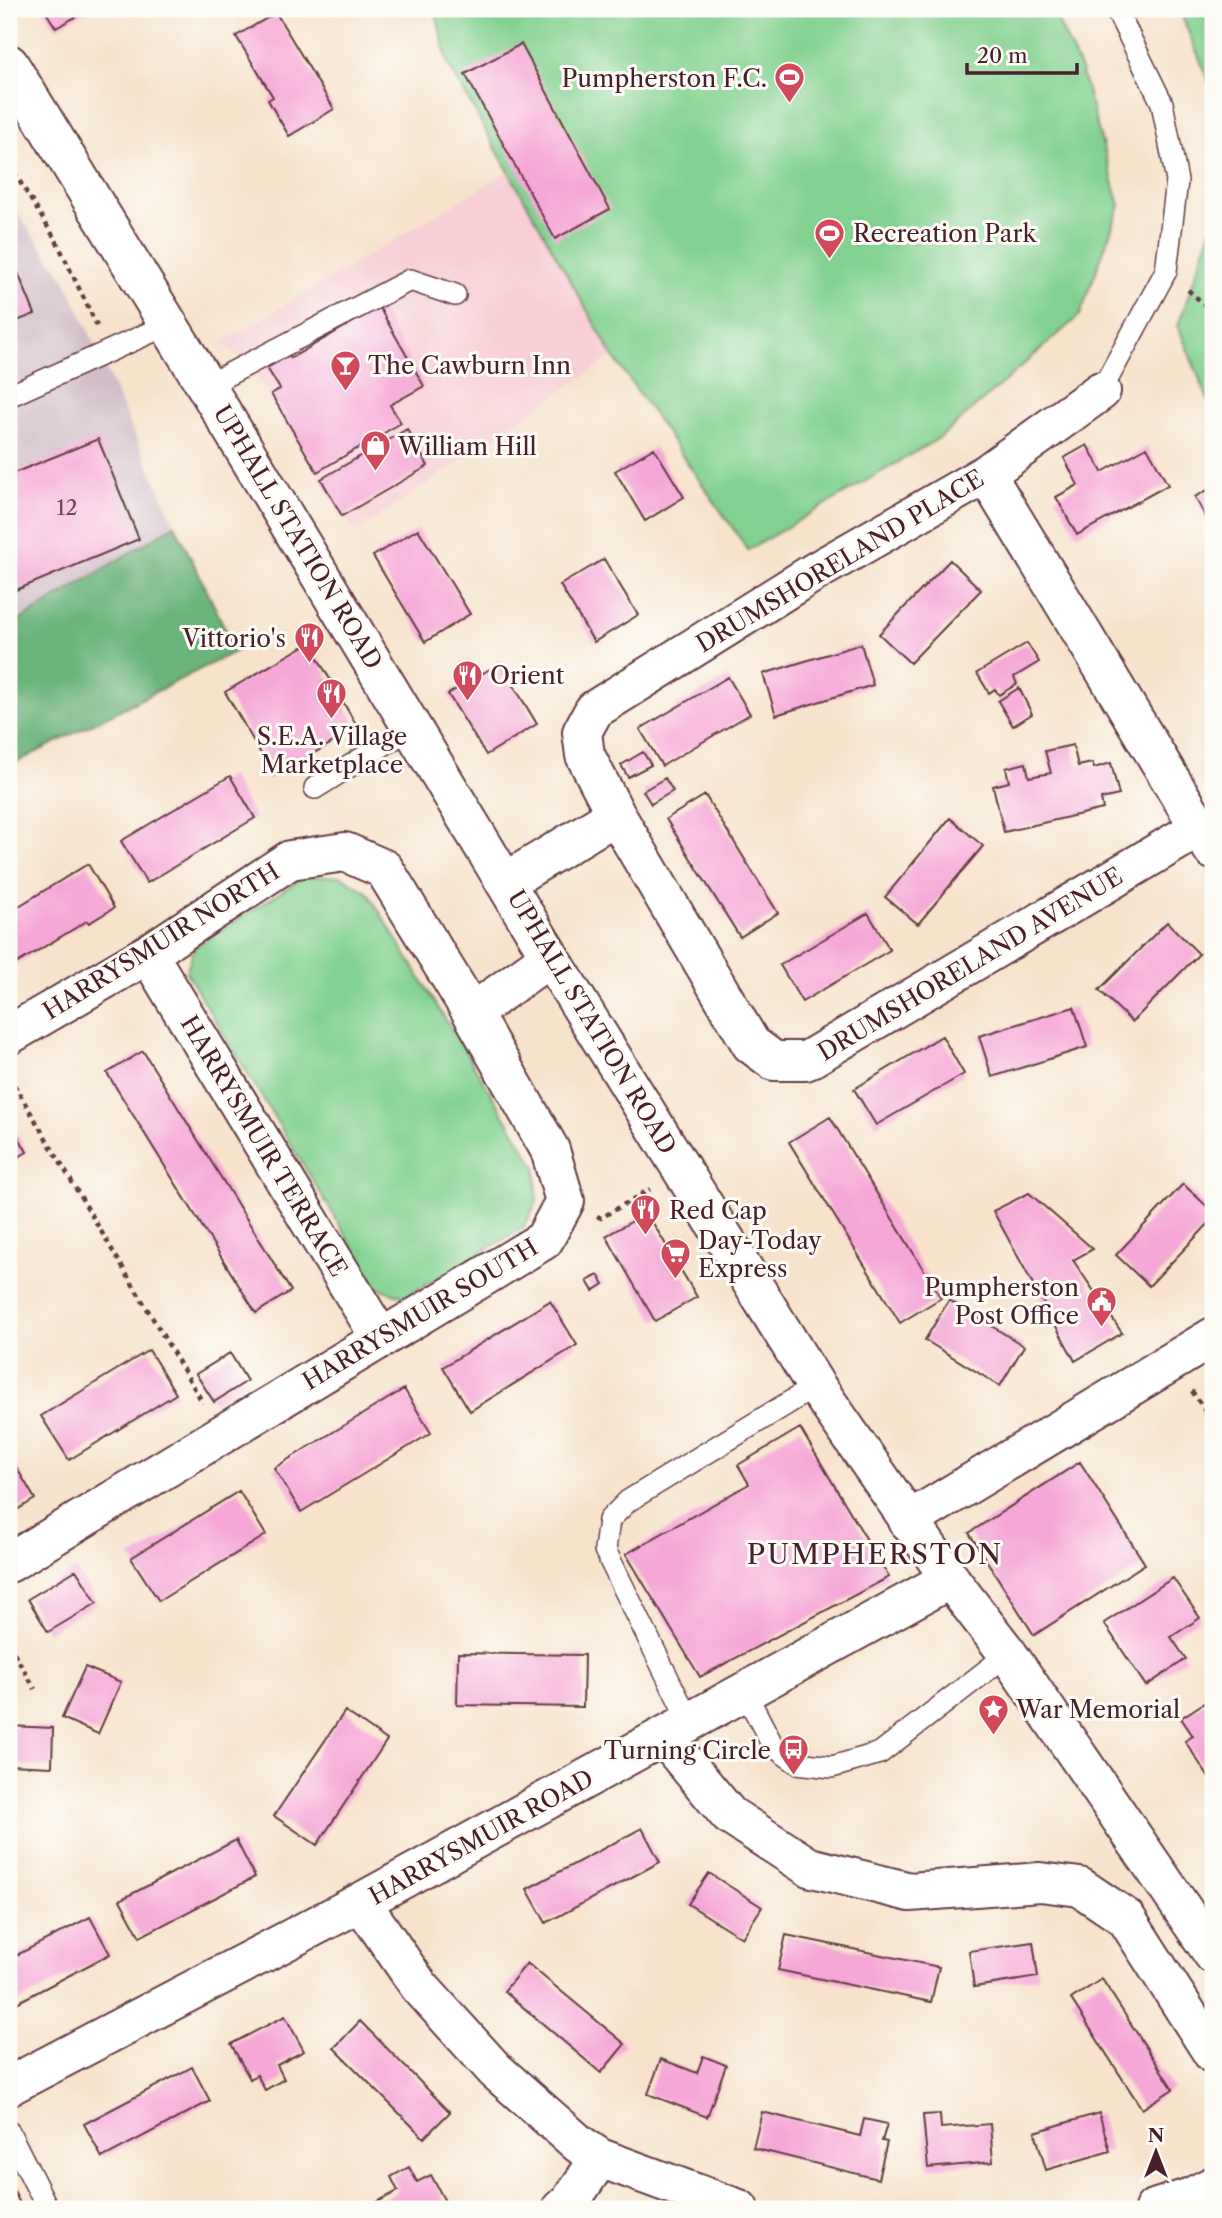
<svg xmlns="http://www.w3.org/2000/svg" width="1222" height="2218" font-family="'Libre Caslon Text',serif">
  <style>
    .built { fill: #f7cfd5 }
    .industrial { fill: #d2bdc8 }
    .green { fill: #83d190; stroke: #66785e; stroke-width: 2 }
    .forest { fill: #6ab37a; stroke: #5a6952; stroke-width: 2 }
    .building { fill: #f5a7d7 }
    .lines { fill: none; stroke-linecap: round; stroke-linejoin: round }
    .service-casing { stroke: #643c43; stroke-width: 24 }
    .minor-casing { stroke: #643c43; stroke-width: 42 }
    .tertiary-casing { stroke: #643c43; stroke-width: 42 }
    .secondary-casing { stroke: #643c43; stroke-width: 42 }
    .path { stroke: #643c43; stroke-width: 4.5; stroke-dasharray: 5 5; stroke-linecap: butt }
    .service { stroke: #fff; stroke-width: 21 }
    .minor { stroke: #fff; stroke-width: 38 }
    .tertiary { stroke: #fff; stroke-width: 38 }
    .secondary { stroke: #fff; stroke-width: 38 }
    .labels { text-anchor: middle; dominant-baseline: central; stroke-width: 6; stroke-linejoin: round; paint-order: stroke }
    .number-label { font-size: 21px; fill: #754156 }
    .poi-label { font-size: 24px; fill: #4a1f2b; stroke: #fdfcf7; text-anchor: start }
    .street-label { font-size: 24px; fill: #4a1f2b; stroke: #fdfcf7 }
    .quarter-label { font-size: 28px; letter-spacing: 2px; fill: #4a1f2b; stroke: #fdfcf7 }
  </style>
  <rect width="100%" height="100%" fill="#fdfcf7"/>
  <filter id="ink" filterUnits="userSpaceOnUse"><feTurbulence type="fractalNoise" baseFrequency=".0143" numOctaves="2"/><feDisplacementMap in="SourceGraphic" scale="14" xChannelSelector="R" yChannelSelector="G"/><feConvolveMatrix kernelMatrix="1 2 1 2 8 2 1 2 1" color-interpolation-filters="sRGB"/></filter>
  <filter id="wash" filterUnits="userSpaceOnUse"><feTurbulence type="fractalNoise" baseFrequency=".00686" numOctaves="4" result="noise"/><feDisplacementMap in="SourceGraphic" scale="28" xChannelSelector="R" yChannelSelector="G"/><feGaussianBlur stdDeviation="1.57" result="paint"/><feColorMatrix in="noise" values="0 0 0 0 0 0 0 0 0 0 0 0 0 0 0 0 0 1.4 0 .05"/><feComposite in="paint" operator="in"/></filter>
  <g filter="url(#wash)">
    <rect width="100%" height="100%" fill="#f7e3cc"/>
    <path class="built" d="M509,171L613,356L355,533L249,364L221,343Z"/>
    <path class="industrial" d="M9,201L67,283L175,525L22,619L9,624Z"/>
    <path class="green" d="M435,9H1052L1081,70L1120,206L1080,315L941,437L748,550L613,356L448,64Z
      M1179,9H1213V91Z
      M1213,224V412L1178,326Z
      M341,876L368,893L536,1167L537,1202L523,1228L405,1297L378,1288L186,972L194,948L304,877Z"/>
    <path class="forest" d="M175,525L236,651L9,766V624L22,619Z"/>
    <g id="blocks">
      <path class="building" d="M44,9H89L56,28Z
        M276,13L334,109L289,136L268,100L273,97L236,36Z
        M521,44L610,209L555,239L465,74Z
        M9,251L35,314L9,324Z
        M379,307L424,386L390,405L401,423L317,472L271,394L280,389L267,368L290,355L291,358Z
        M407,429L428,466L342,516L321,479Z
        M98,439L139,539L9,593V475Z
        M1087,445L1102,472L1147,447L1168,485L1077,535L1056,497L1078,485L1064,458Z
        M654,448L684,497L645,521L615,471Z
        M1213,487V530L1195,497Z
        M418,529L470,614L425,642L373,556Z
        M604,559L638,615L594,642L560,585Z
        M950,560L981,590L910,663L879,634Z
        M309,643L358,728L274,776L225,692Z
        M1027,643L1039,662L1014,677L1017,684L999,695L995,689L989,693L977,673Z
        M861,644L873,685L776,715L763,674Z
        M500,663L537,724L486,755L448,694Z
        M728,677L750,714L662,766L640,729Z
        M1019,688L1032,714L1013,726L998,701Z
        M1073,745L1078,766L1092,763L1094,768L1111,763L1119,795L1101,799L1103,809L1004,832L993,786L1009,782L1006,768L1026,763L1029,777L1051,773L1045,751Z
        M643,752L651,765L628,777L621,765Z
        M230,776L255,818L147,883L121,841Z
        M665,778L673,791L651,804L643,791Z
        M705,795L778,913L740,937L666,819Z
        M950,818L983,846L918,924L885,897Z
        M88,864L114,908L89,923L87,921L9,968V912Z
        M868,913L890,950L802,1002L780,965Z
        M1167,922L1199,954L1132,1022L1099,990Z
        M1074,1007L1087,1047L992,1077L979,1036Z
        M942,1036L964,1074L876,1125L854,1089Z
        M143,1051L291,1291L256,1313L107,1073Z
        M830,1117L941,1298L900,1323L789,1142Z
        M9,1120L27,1152L9,1163Z
        M1183,1184L1213,1212V1219L1149,1286L1116,1255Z
        M1029,1193L1093,1249L1073,1260L1122,1333L1075,1361L993,1211Z
        M647,1213L697,1297L655,1321L606,1236Z
        M598,1275L604,1284L593,1291L587,1281Z
        M949,1300L1024,1346L1000,1386L925,1340Z
        M550,1301L577,1345L470,1411L443,1367Z
        M149,1350L176,1394L69,1460L41,1416Z
        M230,1353L247,1381L214,1402L196,1374Z
        M404,1389L431,1433L301,1512L274,1468Z
        M800,1428L889,1577L700,1677L626,1554L749,1484L738,1465Z
        M1080,1462L1145,1564L1034,1635L969,1533Z
        M15,1465L35,1499L9,1515V1469Z
        M239,1491L266,1535L159,1601L131,1558Z
        M76,1570L97,1603L48,1632L28,1599Z
        M1173,1578L1200,1618L1171,1637L1186,1659L1146,1686L1104,1623Z
        M458,1653L584,1655L583,1707L457,1705Z
        M85,1667L121,1682L98,1734L62,1718Z
        M1213,1697V1784L1185,1741L1193,1736L1181,1718Z
        M345,1711L387,1740L317,1845L274,1816Z
        M9,1726L53,1728L52,1767L9,1765Z
        M642,1828L660,1862L546,1923L527,1889Z
        M236,1840L255,1877L140,1937L120,1900Z
        M709,1873L762,1907L742,1938L688,1904Z
        M90,1917L110,1954L9,2007V1959Z
        M786,1935L939,1967L931,2002L778,1970Z
        M1033,1942L1038,1977L974,1987L969,1951Z
        M527,1963L625,2044L601,2073L504,1991Z
        M1102,1979L1173,2089L1142,2109L1071,1999Z
        M285,2016L304,2051L277,2065L284,2079L265,2090L257,2075L250,2079L231,2044Z
        M360,2021L450,2112L424,2138L334,2048Z
        M703,2056L726,2065L707,2117L648,2094L661,2059L697,2073Z
        M192,2067L210,2101L102,2158L84,2124Z
        M762,2112L860,2136L864,2119L887,2124L882,2141L887,2142L878,2179L753,2148Z
        M1099,2113L1110,2151L1046,2170L1035,2132Z
        M940,2114L941,2128L990,2124L993,2162L928,2168L923,2115Z
        M409,2167L417,2182L431,2175L448,2207L443,2209H364L398,2191L391,2177Z
        M9,2182L23,2209H9Z"/>
    </g>
  </g>
  <g filter="url(#ink)">
    <use href="#blocks" fill-opacity="0" stroke="#643c43" stroke-width="2"/>
    <g class="lines">
      <defs>
        <path id="service" d="M206,386L410,280L455,295
          M1101,391L1166,271L1177,181L1162,103L1116,9
          M9,396L167,325
          M315,788L412,727
          M745,1692L773,1746L797,1763L832,1767L880,1753L1008,1654
          M690,1723L605,1550L609,1520L628,1501L816,1386
          M9,2132L48,2209"/>
        <path id="minor" d="M1101,391L986,474L813,573L594,710L582,732L585,755L616,815L751,1044L774,1061H806L1199,828
          M986,474L1213,850
          M507,881L616,815
          M148,954L381,1339
          M472,1013L550,957
          M9,1035L148,954L290,860L345,852L384,869L472,1013L550,1150L565,1201L544,1240L9,1563
          M664,1737L729,1815L809,1867L910,1892L1040,1882L1080,1887L1126,1918L1213,2054
          M361,1902L419,1986L495,2070L579,2144L600,2158L739,2209
          M9,2086L361,1902L950,1579
          M561,2209L569,2203L600,2158
          M1154,2209L1191,2197L1213,2186"/>
        <path id="tertiary" d="M908,1521L1213,1337"/>
        <path id="secondary" d="M9,64L206,386L550,957L816,1386L950,1579L1008,1654L1213,1954"/>
      </defs>
      <use href="#service" class="service-casing"/>
      <use href="#minor" class="minor-casing"/>
      <use href="#tertiary" class="tertiary-casing"/>
      <use href="#secondary" class="secondary-casing"/>
      <path class="path" d="M9,164L57,242L97,326
        M1188,290L1213,312
        M9,1076L203,1403
        M597,1216L601,1218L650,1189
        M1192,1391L1213,1423
        M9,1644L35,1689"/>
      <use href="#service" class="service"/>
      <use href="#minor" class="minor"/>
      <use href="#tertiary" class="tertiary"/>
      <use href="#secondary" class="secondary"/>
    </g>
  </g>
  <defs>
    <symbol id="stadium-pin" viewBox="-11 -11 22 30"><path d="M0 17L-7.5 6A9.5 9.5 0 1 1 7.5 6Z" fill="#d1495b" stroke="#fdfcf7"/><path d="M0-5a6.5 5 0 1 0 0 10a6.5 5 0 1 0 0-10ZM-3.5-1.8h7v3.6h-7Z" fill="#fff"/></symbol>
    <symbol id="bar-pin" viewBox="-11 -11 22 30"><path d="M0 17L-7.5 6A9.5 9.5 0 1 1 7.5 6Z" fill="#d1495b" stroke="#fdfcf7"/><path d="M-6-5H6L.8 .8V4.5H3.5V6h-7V4.5H-.8V.8Z" fill="#fff"/></symbol>
    <symbol id="shop-pin" viewBox="-11 -11 22 30"><path d="M0 17L-7.5 6A9.5 9.5 0 1 1 7.5 6Z" fill="#d1495b" stroke="#fdfcf7"/><path d="M-5-2.5h2.3a2.7 3.5 0 0 1 5.4 0H5L5.5 6h-11ZM-1.5-2.5h3a1.5 2.3 0 0 0-3 0Z" fill="#fff"/></symbol>
    <symbol id="restaurant-pin" viewBox="-11 -11 22 30"><path d="M0 17L-7.5 6A9.5 9.5 0 1 1 7.5 6Z" fill="#d1495b" stroke="#fdfcf7"/><path d="M-5-6h1v4h1v-4h1v4h1v-4h1v5L-1.5 .5V6h-2V.5L-5-1ZM5-6V6H3V1.5H1.5Q1.5-4 5-6Z" fill="#fff"/></symbol>
    <symbol id="supermarket-pin" viewBox="-11 -11 22 30"><path d="M0 17L-7.5 6A9.5 9.5 0 1 1 7.5 6Z" fill="#d1495b" stroke="#fdfcf7"/><path d="M-6-5.5h2.5l.6 2H6L4.5 2H-2.5L-4.4-4H-6ZM-1.5 3.2a1.3 1.3 0 1 0 .1 0ZM3 3.2a1.3 1.3 0 1 0 .1 0Z" fill="#fff"/></symbol>
    <symbol id="civic-pin" viewBox="-11 -11 22 30"><path d="M0 17L-7.5 6A9.5 9.5 0 1 1 7.5 6Z" fill="#d1495b" stroke="#fdfcf7"/><path d="M-.6-6.5H3V-4.5H.6V-3L4-1V1h2V6H-6V1h2V-1L-.6-3ZM-1.2 2.5V6h2.4V2.5Z" fill="#fff"/></symbol>
    <symbol id="sight-pin" viewBox="-11 -11 22 30"><path d="M0 17L-7.5 6A9.5 9.5 0 1 1 7.5 6Z" fill="#d1495b" stroke="#fdfcf7"/><path d="M0-6L1.8-2.2L6-1.7L2.9 1.2L3.7 5.4L0 3.3L-3.7 5.4L-2.9 1.2L-6-1.7L-1.8-2.2Z" fill="#fff"/></symbol>
    <symbol id="bus-pin" viewBox="-11 -11 22 30"><path d="M0 17L-7.5 6A9.5 9.5 0 1 1 7.5 6Z" fill="#d1495b" stroke="#fdfcf7"/><path d="M-5-6H5V4H4V6H2V4H-2V6H-4V4H-5ZM-3.5-4V0h7V-4ZM-3.5 1.2v1.5H-2V1.2ZM2 1.2v1.5H3.5V1.2Z" fill="#fff"/></symbol>
  </defs>
  <g fill-rule="evenodd">
    <use href="#stadium-pin" x="772" y="60" width="35" height="47"/>
    <use href="#stadium-pin" x="812" y="216" width="35" height="47"/>
    <use href="#bar-pin" x="328" y="348" width="35" height="47"/>
    <use href="#shop-pin" x="358" y="428" width="35" height="47"/>
    <use href="#restaurant-pin" x="292" y="620" width="35" height="47"/>
    <use href="#restaurant-pin" x="450" y="658" width="35" height="47"/>
    <use href="#restaurant-pin" x="314" y="676" width="35" height="47"/>
    <use href="#restaurant-pin" x="628" y="1192" width="35" height="47"/>
    <use href="#supermarket-pin" x="658" y="1236" width="35" height="47"/>
    <use href="#civic-pin" x="1084" y="1284" width="35" height="47"/>
    <use href="#sight-pin" x="976" y="1692" width="35" height="47"/>
    <use href="#bus-pin" x="776" y="1732" width="35" height="47"/>
  </g>
  <g class="labels">
    <g class="number-label">
      <text x="67" y="507">12</text>
    </g>
    <g class="poi-label">
      <text x="767" y="78" text-anchor="end">Pumpherston F.C.</text>
      <text x="853" y="233">Recreation Park</text>
      <text x="368" y="365">The Cawburn Inn</text>
      <text x="398" y="446">William Hill</text>
      <text x="286" y="638" text-anchor="end">Vittorio's</text>
      <text x="490" y="675">Orient</text>
      <text x="332" y="736" text-anchor="middle">S.E.A. Village<tspan x="332" dy="28">Marketplace</tspan></text>
      <text x="669" y="1210">Red Cap</text>
      <text x="698" y="1240">Day-Today<tspan x="698" dy="28">Express</tspan></text>
      <text x="1079" y="1287" text-anchor="end">Pumpherston<tspan x="1079" dy="28">Post Office</tspan></text>
      <text x="1016" y="1709">War Memorial</text>
      <text x="771" y="1750" text-anchor="end">Turning Circle</text>
    </g>
    <g class="street-label">
      <text transform="translate(298 537) rotate(59)">UPHALL STATION ROAD</text>
      <text transform="translate(840 561) rotate(-31)">DRUMSHORELAND PLACE</text>
      <text transform="translate(161 941) rotate(-32)">HARRYSMUIR NORTH</text>
      <text transform="translate(970 964) rotate(-31)">DRUMSHORELAND AVENUE</text>
      <text transform="translate(592 1022) rotate(59)">UPHALL STATION ROAD</text>
      <text transform="translate(264 1146) rotate(59)">HARRYSMUIR TERRACE</text>
      <text transform="translate(420 1314) rotate(-31)">HARRYSMUIR SOUTH</text>
      <text transform="translate(481 1837) rotate(-29)">HARRYSMUIR ROAD</text>
    </g>
    <g class="quarter-label">
      <text x="875" y="1554">PUMPHERSTON</text>
    </g>
  </g>
  <rect width="1222" height="2218" fill="none" stroke="#fdfcf7" stroke-width="35"/>
  <g transform="translate(1156 2152)" stroke="#fdfcf7" stroke-width="5" paint-order="stroke">
  <path d="M0-5L12 26L0 18L-12 26Z" fill="#4a1f2b"/>
  <text y="-10" font-size="19" font-weight="bold" text-anchor="middle" fill="#4a1f2b">N</text>
  </g>
  <path d="M967 63v10h110v-10" fill="none" stroke="#4a1f2b" stroke-width="3.5"/>
  <text x="977" y="63" font-size="21" fill="#4a1f2b" stroke="#fdfcf7" stroke-width="5" paint-order="stroke">20 m</text>
</svg>
